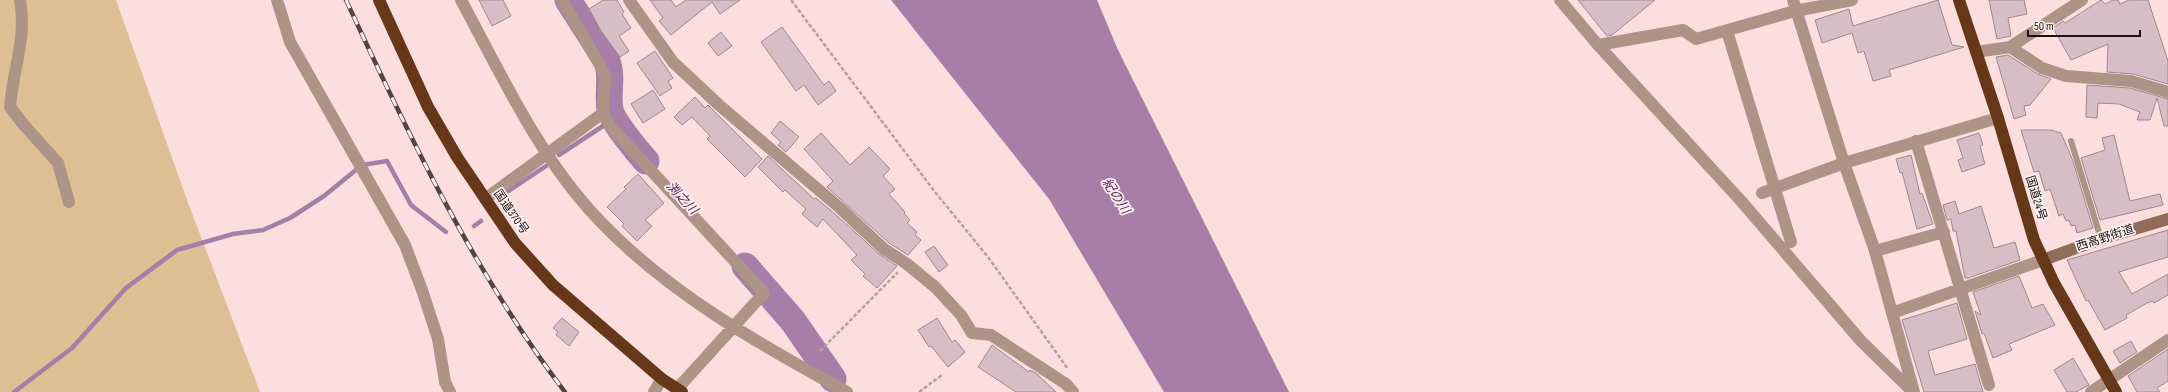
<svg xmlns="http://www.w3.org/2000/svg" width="2168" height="392" font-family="'Sofia Sans Condensed','Noto Sans JP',sans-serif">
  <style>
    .green { fill: #ddbf93 }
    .water { fill: #a87ea9 }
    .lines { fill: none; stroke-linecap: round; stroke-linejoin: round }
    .stream { stroke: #a87ea9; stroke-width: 4.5 }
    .river { stroke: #a87ea9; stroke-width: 27 }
    .building { fill: #d7bdc6; stroke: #a08790 }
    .path { stroke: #b7a09f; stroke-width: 2.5; stroke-dasharray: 4 2; stroke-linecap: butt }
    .lane { stroke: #ad9486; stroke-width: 6 }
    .street { stroke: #ad9486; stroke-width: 12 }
    .secondary { stroke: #906c59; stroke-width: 12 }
    .highway { stroke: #67371a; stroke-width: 12 }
    .rail-casing { stroke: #524443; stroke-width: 4.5 }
    .rail { stroke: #fcf0ef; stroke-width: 3; stroke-dasharray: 9; stroke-linecap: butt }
    .labels { text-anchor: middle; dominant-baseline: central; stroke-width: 3.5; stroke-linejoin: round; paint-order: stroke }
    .street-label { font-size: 12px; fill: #1b1211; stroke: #fcf0ef }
    .water-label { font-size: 13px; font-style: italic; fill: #58235a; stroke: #fcf0ef }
  </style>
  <rect width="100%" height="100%" fill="#fbdedd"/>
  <path class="green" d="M0,0H116L187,200L260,392H0Z"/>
  <path class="water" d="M891,0H1097L1118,50L1289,392H1164L1049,199Z"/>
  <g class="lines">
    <path class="stream" d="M559,155L603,126
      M501,196L546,166
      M474,226L481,221
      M14,392L72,348L126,288L177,250L233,234L263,230L290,218L324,196L362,165L387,161L411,205L446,232"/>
    <path class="river" d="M568,0L607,61C613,77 607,93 610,110C613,122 637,151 646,161
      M745,266L793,321L833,379"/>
  </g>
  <path class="building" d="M479,0H503L511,16L492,26Z
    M603,0H617L624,12L622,14L631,28L619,36L629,51L620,57L601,31L589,9Z
    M650,0H671L676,7L686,0H740L720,14L712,2L671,35L659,21L663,18Z
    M1578,0H1655L1612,35L1607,36Z
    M1938,0L1952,45L1964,47L1889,70L1891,76L1873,81L1864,51L1858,53L1852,33L1822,43L1815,20L1849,9L1853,26Z
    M1989,0H2024L2027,14L2008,18L2011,36L1997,39Z
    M2101,0L2105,4L2113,0H2118L2120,4L2129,0H2148L2168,61V84L2133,74L2107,72L2108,44L2071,60L2053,28L2063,21L2065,23Z
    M782,27L824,85L829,81L836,91L818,105L804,85L796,91L761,42Z
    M721,32L732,46L718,56L708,43Z
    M655,51L673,78L668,81L672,88L660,96L637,63Z
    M2008,55L2038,74L2051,79L2030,105L2024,106L2026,115L2014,119L1996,57Z
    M2087,85L2130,88L2168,99V126H2164L2157,98L2150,120H2137L2140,112L2119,104L2098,103L2097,118L2086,117Z
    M653,90L665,109L643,123L631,104Z
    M695,97L705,108L708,105L762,159L745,177L707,139L710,136L692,117L682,125L674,117Z
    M780,121L799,137L786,152L778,145L781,142L771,133Z
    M2021,130H2051L2061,133L2073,161L2093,228L2077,233L2075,225L2071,226L2069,220L2066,221L2063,214L2059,216L2050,189L2045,191L2039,171L2034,172Z
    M821,133L850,165L869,147L890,169L883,176L895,189L889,194L905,212L904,213L910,220L907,223L917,232L915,235L921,240L908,255L889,243L827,187L833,181L804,149Z
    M1979,133L1983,145L1980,146L1985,164L1962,172L1958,160L1963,158L1957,140Z
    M2114,135L2130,201L2160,194L2163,205L2100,220L2081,158L2105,150L2102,138Z
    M1911,155L1920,194L1922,193L1933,224L1917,229L1902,172L1900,173L1896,159Z
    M768,156L814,199L816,198L835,214L879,254L897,266L877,288L863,276L865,274L851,260L857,255L823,219L817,227L802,214L806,209L785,190L783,192L758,167Z
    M638,174L664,203L645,220L652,226L637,241L622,226L624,224L607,207L626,189L624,187Z
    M1955,201L1959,214L1981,206L1994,248L2015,242L2020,260L1968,278H1965L1956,231H1953L1951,219L1947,220L1943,205Z
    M2168,230V257L2119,272L2132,294L2168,274V295L2154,303L2153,301L2147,303L2126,315L2127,318L2105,330L2088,300L2086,301L2067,260Z
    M934,246L948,265L939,272L925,252Z
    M2019,276L2032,308L2043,304L2055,325L2009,344L2012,350L1993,358L1984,333L1982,334L1975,311L1981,315L1973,292Z
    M1957,303L1967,339L1928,351L1935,375L1975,364L1983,392H1924L1902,320Z
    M562,318L579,332L569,346L556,335L558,332L553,328Z
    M937,318L952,342L955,340L965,352L948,367L931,346L929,347L918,330Z
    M2131,341L2137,352L2120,363L2113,351Z
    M992,345L1029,372L1030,370L1037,374L1056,392H1016L978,367Z
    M2168,349V381L2157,388L2160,392H2137L2128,376Z
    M2073,358L2089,385L2076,392H2067L2054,370Z"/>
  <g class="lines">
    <path class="path" d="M791,0L935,192L988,257L1068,369
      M820,351L898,272
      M919,392L942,375"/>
    <path class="lane" d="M2071,141L2101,239"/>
    <path class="street" d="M20,0C27,39 13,68 10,107L23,124L58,163L69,202
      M277,0L290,42L405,245L422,290L438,339L445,382L450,392
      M461,0C501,74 540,159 599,220C668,293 759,344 847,392
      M562,0L601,67L605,77L603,113L610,126L764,293L677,389
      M629,0L673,62L719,105L840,208L884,249L907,264L935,287L961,315L972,333L991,335L1066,384L1073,392
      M1560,0L1598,45L1742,202L1861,341L1913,392
      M1793,0L1844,163L1875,251L1914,392
      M1727,31L1791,242
      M1598,45L1683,30L1696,39L1795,11L1852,0
      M2010,47L2082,0
      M1976,52L2010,47L2042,68L2066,76L2131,81L2168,92
      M1916,141L1989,385
      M1762,193L1844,163L1998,118
      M485,199L603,113
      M1875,251L1944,232
      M1892,313L2043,260
      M654,392L662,379
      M2091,392L2168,340"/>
    <path class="secondary" d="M2043,260L2101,239L2168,219"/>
    <path class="highway" d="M379,0L428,107L457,157L515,243L553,285L662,379L682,392
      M1959,0L1998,118L2034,240L2054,283L2116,392"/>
    <defs>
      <path id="rail" d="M346,0C409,136 474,273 565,392"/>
    </defs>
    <use href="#rail" class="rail-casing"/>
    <use href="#rail" class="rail"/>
  </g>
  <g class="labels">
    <g class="street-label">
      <text transform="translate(2036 198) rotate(73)">国道24号</text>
      <text transform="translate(511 212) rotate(55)">国道370号</text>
      <text transform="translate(2105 238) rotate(-18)">西高野街道</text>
    </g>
    <g class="water-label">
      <text transform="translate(1116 196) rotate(57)">紀の川</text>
      <text transform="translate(682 198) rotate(47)">渕之川</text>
    </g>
  </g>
  <path d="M2028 30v6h112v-6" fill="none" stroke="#1b1211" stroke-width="2"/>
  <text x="2034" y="30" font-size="12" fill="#1b1211" stroke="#fcf0ef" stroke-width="3" paint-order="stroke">50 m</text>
</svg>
